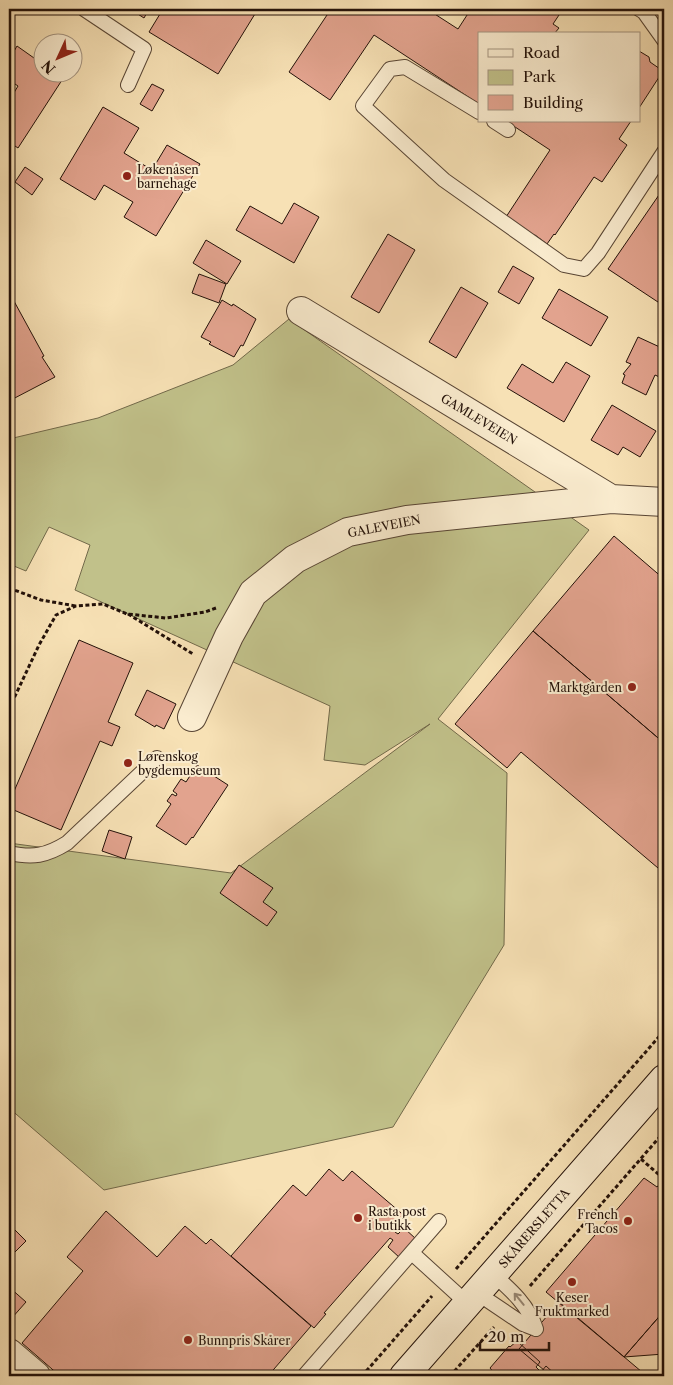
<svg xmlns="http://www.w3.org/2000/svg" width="673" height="1385" font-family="'Libre Caslon Text',serif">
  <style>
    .green { fill: #c1c18a; stroke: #72694a }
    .building { fill: #e2a38e; stroke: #231109 }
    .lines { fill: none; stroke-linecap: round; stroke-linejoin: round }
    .lane-casing { stroke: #584534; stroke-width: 16 }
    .street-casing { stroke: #584534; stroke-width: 30 }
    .secondary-casing { stroke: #231109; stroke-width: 30 }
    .path { stroke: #231109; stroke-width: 3; stroke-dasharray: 4 2.5; stroke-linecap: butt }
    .lane { stroke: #faeccf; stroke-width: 14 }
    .street { stroke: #faeccf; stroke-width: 28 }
    .secondary { stroke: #faeccf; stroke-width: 28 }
    .oneway { stroke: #998976 }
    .poi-dot { fill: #8f2418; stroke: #faeccf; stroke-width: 2 }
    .labels { text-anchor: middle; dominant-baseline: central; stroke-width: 4; stroke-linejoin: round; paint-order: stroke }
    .poi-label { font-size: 12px; fill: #231109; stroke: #faeccf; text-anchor: start }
    .street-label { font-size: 12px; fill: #231109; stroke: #faeccf }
  </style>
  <rect width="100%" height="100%" fill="#f7e1b5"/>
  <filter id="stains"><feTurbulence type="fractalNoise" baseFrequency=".004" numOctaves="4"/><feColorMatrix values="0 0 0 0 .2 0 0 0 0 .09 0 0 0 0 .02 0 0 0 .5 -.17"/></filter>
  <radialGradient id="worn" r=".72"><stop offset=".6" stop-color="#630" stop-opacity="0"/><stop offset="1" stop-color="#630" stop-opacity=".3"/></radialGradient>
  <path class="green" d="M289,319L589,530L438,719L507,773L504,945L393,1127L104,1190L9,1108V843L231,873L430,724L365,765L324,760L330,706L75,590L90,545L49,527L26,571L9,564V439L98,418L233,365Z"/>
  <path class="building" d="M130,9H149L144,18Z
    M163,9H258L218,74L149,32Z
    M331,9H427L458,29L469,12L464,9H563L553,24L559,28L554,34H479V104L374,35L330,100L289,72Z
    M17,46L34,58L37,53L42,56V72H57L64,77L18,148L9,142V101L18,86L9,80V60Z
    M639,51L649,57L650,62L663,71L639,108Z
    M152,84L164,90L152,111L140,104Z
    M103,107L139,128L124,153L152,170L167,145L200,164L156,236L124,217L133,202L104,185L95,200L60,179Z
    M506,121H631L619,139L627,145L602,182L594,177L555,235L554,234L547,244L535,235L529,237L506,217L550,150Z
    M25,167L43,179L32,195L15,182Z
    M661,192L664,194V306L608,269Z
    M294,203L319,217L294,263L236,230L250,206L282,224Z
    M388,234L415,250L379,313L351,297Z
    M206,240L241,261L227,284L193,263Z
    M513,266L534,278L519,304L498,292Z
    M199,274L226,284L219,303L192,293Z
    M461,287L488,303L456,358L429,342Z
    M559,289L608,317L591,346L542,318Z
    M9,292L44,356L42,357L55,377L9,401Z
    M222,300L232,306L233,304L256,319L243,346L241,345L234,357L209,344L211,342L201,337Z
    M638,337L664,349V379L655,375L646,395L622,383L625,375L623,374L631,364L626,362Z
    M566,362L590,376L564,422L507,388L522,364L553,383Z
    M612,405L656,431L640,457L623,447L618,455L591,440Z
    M614,536L664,579V743L533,631Z
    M533,631L664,743V860L658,868L521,752L507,768L455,724Z
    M79,640L133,663L108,722L120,727L112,746L100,741L61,830L9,808V803Z
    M147,690L176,704L164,729L156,725L155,727L135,715Z
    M197,765L228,785L193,838L192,837L186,845L156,826L171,804L167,801L172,794L176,796L177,794L173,791L181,779L186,782Z
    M109,830L132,837L125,859L102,851Z
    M239,865L273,888L263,902L277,912L267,926L220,893Z
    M329,1169L343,1181L352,1171L407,1218L395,1232L398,1234L404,1228L416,1239L400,1258L388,1247L393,1240L390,1238L324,1313L326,1314L314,1328L231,1256L293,1185L306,1196Z
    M644,1178L657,1187L664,1179V1311L624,1357L546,1292Z
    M106,1211L157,1257L185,1226L206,1244L211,1239L311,1326L268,1376H60L22,1343L83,1271L67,1257Z
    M9,1224L26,1241L9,1258Z
    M9,1287L26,1302L11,1319L9,1317Z
    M559,1302L642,1372L639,1376H551L519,1349Z
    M664,1311V1354L624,1357Z
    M517,1341L540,1362L536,1367L541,1372L546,1366L557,1376H491L494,1373L490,1368L509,1346L510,1347Z"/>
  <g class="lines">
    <defs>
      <path id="lane" d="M84,9L144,49L128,85
        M639,9L644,12L664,40
        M479,112L405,67L390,69L363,106L444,180L564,265L584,269L598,253L664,152
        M494,121L508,130
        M9,853C33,858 46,856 67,843L157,758
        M412,1253L468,1304
        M494,1275C511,1290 529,1306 536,1329
        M477,1293L523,1324L536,1329
        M304,1376L439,1221"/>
      <path id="street" d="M301,311L611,499L664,502
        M192,717L229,636L253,593L295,559L348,532L407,520L611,499
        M9,1353L36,1376"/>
      <path id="secondary" d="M404,1376L664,1079"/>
    </defs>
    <use href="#lane" class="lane-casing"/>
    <use href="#street" class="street-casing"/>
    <use href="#secondary" class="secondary-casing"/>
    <path class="path" d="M9,588L41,600L76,606
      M128,614L193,654
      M9,709L39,645L56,615L76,606L103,604L127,614L166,618L205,612L216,608
      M641,1159L664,1179
      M456,1269L664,1031
      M530,1286L664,1132
      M362,1376L432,1296
      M450,1376L494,1327"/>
    <use href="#lane" class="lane"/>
    <use href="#street" class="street"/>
    <use href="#secondary" class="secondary"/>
  </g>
  <defs><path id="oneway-shaft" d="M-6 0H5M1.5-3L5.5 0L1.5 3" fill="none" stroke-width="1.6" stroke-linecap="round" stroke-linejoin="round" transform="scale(1.25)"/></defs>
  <use class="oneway" href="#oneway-shaft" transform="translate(519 1299) rotate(-129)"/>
  <g class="poi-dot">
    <circle cx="127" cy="176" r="5"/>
    <circle cx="632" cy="687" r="5"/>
    <circle cx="128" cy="763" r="5"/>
    <circle cx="358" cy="1218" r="5"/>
    <circle cx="628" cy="1221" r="5"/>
    <circle cx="572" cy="1282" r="5"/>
    <circle cx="188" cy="1340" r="5"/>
  </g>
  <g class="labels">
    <g class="poi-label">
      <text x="137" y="169">Løkenåsen<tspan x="137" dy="14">barnehage</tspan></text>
      <text x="622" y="687" text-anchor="end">Marktgården</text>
      <text x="138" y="756">Lørenskog<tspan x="138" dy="14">bygdemuseum</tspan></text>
      <text x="368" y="1211">Rasta post<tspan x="368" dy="14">i butikk</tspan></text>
      <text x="618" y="1214" text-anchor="end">French<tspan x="618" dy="14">Tacos</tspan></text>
      <text x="572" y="1297" text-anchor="middle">Keser<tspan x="572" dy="14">Fruktmarked</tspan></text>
      <text x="198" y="1340">Bunnpris Skårer</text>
    </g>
    <g class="street-label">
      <text transform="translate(479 419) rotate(31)">GAMLEVEIEN</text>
      <text transform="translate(384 526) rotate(-11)">GALEVEIEN</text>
      <text transform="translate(534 1228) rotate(-49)">SKÅRERSLETTA</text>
    </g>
  </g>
  <rect width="673" height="1385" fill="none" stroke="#f7e1b5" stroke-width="30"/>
  <rect x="10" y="10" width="653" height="1365" fill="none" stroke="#231109" stroke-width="2.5"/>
  <rect x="15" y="15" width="643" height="1355" fill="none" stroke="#231109"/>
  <rect x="478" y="32" width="162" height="90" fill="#faeccf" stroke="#a49480"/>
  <rect x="488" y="49" width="25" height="8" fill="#faeccf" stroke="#a49480"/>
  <text x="523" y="58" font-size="15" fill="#231109">Road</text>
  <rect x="488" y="70" width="25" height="15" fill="#c1c18a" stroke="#a49480"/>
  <text x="523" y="82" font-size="15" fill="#231109">Park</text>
  <rect x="488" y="95" width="25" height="15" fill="#e2a38e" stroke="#a49480"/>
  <text x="523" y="108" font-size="15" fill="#231109">Building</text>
  <g transform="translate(58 58) rotate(226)"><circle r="24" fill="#faeccf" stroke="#a49480"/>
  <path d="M0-4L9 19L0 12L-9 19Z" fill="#8f2418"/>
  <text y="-8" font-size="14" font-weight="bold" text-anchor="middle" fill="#231109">N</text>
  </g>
  <path d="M480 1342v8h69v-8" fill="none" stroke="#231109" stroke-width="2.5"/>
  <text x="488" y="1342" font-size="15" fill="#231109" stroke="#faeccf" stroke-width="4" paint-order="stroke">20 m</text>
  <rect width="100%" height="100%" filter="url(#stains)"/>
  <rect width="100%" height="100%" fill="url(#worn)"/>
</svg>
